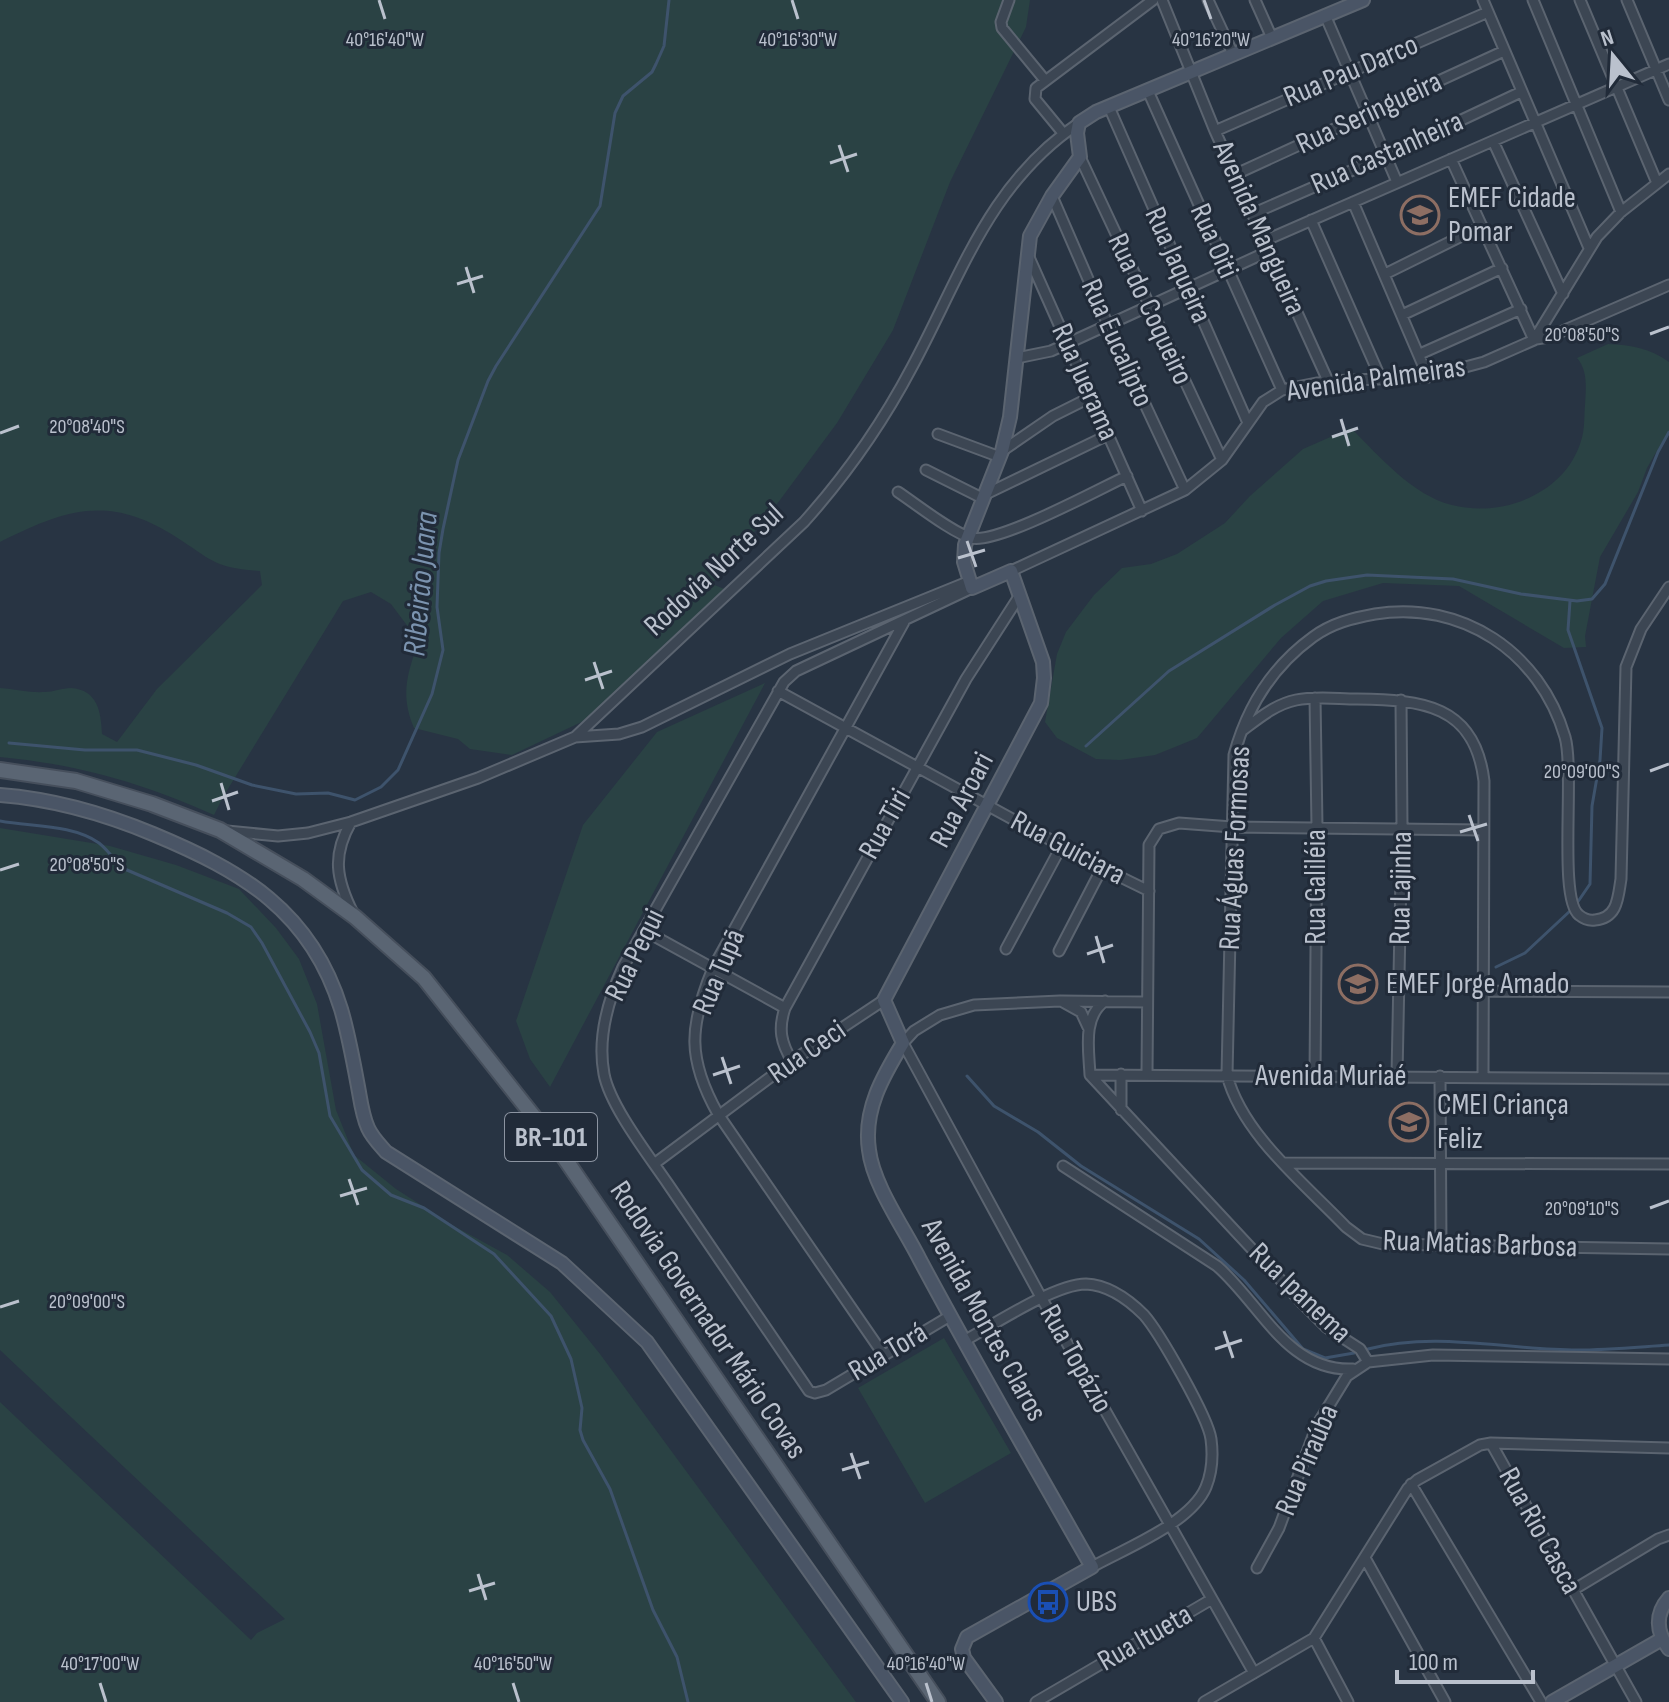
<svg xmlns="http://www.w3.org/2000/svg" width="1669" height="1702" font-family="'Sofia Sans Condensed',sans-serif">
  <style>
    .green { fill: #2a4244 }
    .lines { fill: none; stroke-linecap: round; stroke-linejoin: round }
    .stream { stroke: #3e536c; stroke-width: 3 }
    .street-casing { stroke: #5b6470; stroke-width: 13 }
    .secondary-casing { stroke: #5b6470; stroke-width: 16 }
    .primary-casing { stroke: #464f5c; stroke-width: 18 }
    .street { stroke: #3c4653; stroke-width: 9 }
    .secondary { stroke: #4a5566; stroke-width: 12 }
    .primary { stroke: #5a6573; stroke-width: 14 }
    .ticks { fill: none; stroke: #bac1cd; stroke-width: 3 }
    .labels { text-anchor: middle; dominant-baseline: central; stroke-width: 6; stroke-linejoin: round; paint-order: stroke }
    .shield { fill: #212b39; stroke: #8c94a1; stroke-width: 2 }
    .shield-label { font-size: 28px; font-weight: bold; fill: #bac1cd }
    .street-label { font-size: 30px; fill: #bac1cd; stroke: #212b39 }
    .poi-label { font-size: 30px; fill: #bac1cd; stroke: #212b39; text-anchor: start }
    .water-label { font-size: 32px; font-style: italic; fill: #7b93af; stroke: #212b39 }
    .ticks-label { font-size: 20px; text-anchor: middle; fill: #bac1cd; stroke: #212b39; stroke-width: 6; stroke-linejoin: round; paint-order: stroke }
  </style>
  <rect width="100%" height="100%" fill="#283443"/>
  <path class="green" d="M0,0H1030L1026,27L950,182L893,330L837,423L780,500L712,584L727,590L592,717L512,755L470,749L458,739L414,728C401,697 406,677 417,646L409,641L412,632L391,604L371,592L343,601L223,797L214,815C140,782 80,765 0,757V688C15,689 30,693 45,692C53,692 62,688 71,688C98,690 101,712 102,734L117,742L157,689L262,585L260,571C214,568 212,560 176,537C109,494 66,509 0,542Z
    M1608,344C1631,345 1650,348 1669,362V430L1647,468L1638,492L1600,557L1585,636L1586,647L1564,648L1459,586L1383,583L1323,601L1281,638L1197,738L1175,747L1155,755L1120,760L1096,759L1057,738L1045,722L1057,654L1066,632L1094,595L1122,568L1151,564L1177,554L1225,523L1250,496L1303,449L1351,428C1378,455 1413,496 1452,505C1502,518 1565,494 1581,441C1585,430 1584,416 1585,405C1586,389 1588,370 1577,358Z
    M765,683L550,1087L530,1059L516,1021L583,825L657,732Z
    M0,828L110,846L176,865L239,889L276,928L299,959L317,1004L336,1110L354,1155L396,1189L454,1226L507,1255L550,1292L600,1354L856,1702H0V1402L251,1640L257,1633L285,1619L0,1350Z
    M944,1338L1011,1453L925,1503L858,1388Z"/>
  <g class="lines">
    <path class="stream" d="M1570,601L1568,630L1602,728L1600,760L1592,806L1590,884L1577,903
      M9,743L85,750H137L196,765L252,785L296,794L328,793L355,800L381,787L398,770L432,694L443,650L437,607L439,553L443,529L458,460L488,381L496,366L600,206L615,113L623,96L652,72L656,64L664,46L669,0
      M1086,746L1169,671L1275,605L1310,586L1326,581L1367,575L1453,579L1521,594L1577,601L1592,599L1605,584L1658,452L1669,432
      M0,821C31,827 72,824 99,843C108,850 113,858 120,867L227,913L251,927L262,943L310,1032L319,1053L330,1116L362,1170L391,1195L424,1208L494,1254L551,1316L571,1359L582,1408L580,1430L583,1440L610,1489L653,1610L677,1657L688,1702
      M1496,967L1525,953L1570,911
      M967,1076L994,1106L1038,1132L1081,1166L1199,1239L1244,1280L1303,1349L1325,1358L1354,1353
      M1368,1349C1437,1331 1506,1350 1577,1350C1607,1350 1638,1347 1669,1345"/>
    <defs>
      <path id="street" d="M1009,0L1001,22L1002,28L1044,79
        M1162,0L1215,131L1328,381
        M1208,0L1233,54
        M1255,0L1272,38
        M1483,0L1589,248
        M1533,0L1621,212
        M1580,0L1657,183
        M1627,0L1669,100
        M1325,15L1397,182
        M1148,91L1282,390
        M1109,107L1248,423
        M1215,131L1488,12
        M1063,133L1035,99L1036,88L1153,0
        M1493,141L1563,294
        M1080,157L1222,460
        M1451,159L1534,340
        M1234,175L1504,51
        M1052,196L1108,325L1185,490
        M1353,202L1428,377
        M1252,214L1385,156L1521,92
        M1311,220L1381,379
        M1264,241L1669,64
        M1028,255L1142,511
        M1385,274L1482,226
        M1402,315L1502,268
        M1536,339L1549,337L1669,285
        M1420,354L1521,309
        M1017,358L1051,351L1269,251
        M938,434L1000,457
        M1002,451L1053,416L1091,397
        M926,470L984,499
        M898,492C916,504 954,534 972,538C998,544 1099,489 1127,476
        M986,494L1108,435
        M1011,571L1185,490L1222,460L1263,402L1282,390L1328,381L1428,377L1484,362L1534,340L1597,237L1621,212L1669,174
        M1669,587L1641,629L1626,667L1621,879C1618,897 1618,918 1595,920C1589,921 1584,919 1579,915C1558,899 1575,772 1565,737C1540,652 1462,600 1375,614C1353,618 1332,623 1313,637C1273,666 1247,707 1234,755L1227,1075C1242,1134 1305,1184 1346,1227L1362,1239L1383,1244L1669,1249
        M778,691L1102,868L1149,891
        M1315,698L1317,826L1315,1076
        M1243,730C1259,718 1276,704 1296,700C1316,696 1338,699 1357,699C1421,700 1475,704 1484,781L1483,1076
        M575,737L619,734L642,727L790,654L970,581
        M351,822C332,855 336,879 353,913
        M227,831L278,836L308,833L351,822L478,778L575,737L804,522C847,474 882,424 912,367C961,276 989,183 1079,123
        M645,931L785,1008
        M1006,949L1062,845
        M1059,951L1102,868
        M1483,991L1669,992
        M1063,1002L1081,1012L1088,1027
        M1147,1002L1060,1001L974,1005L940,1015L914,1031L903,1043L1042,1299L1254,1673
        M792,1061C781,1043 778,1029 785,1008L966,679L1020,595
        M1147,1074L1149,845L1159,829L1179,823L1232,827L1482,830
        M1090,1075L1304,1305L1326,1327L1360,1349L1368,1362L1433,1355L1669,1359
        M1090,1075L1669,1079
        M1090,1075C1089,1051 1082,1017 1105,1001
        M1397,1075L1402,827L1401,700
        M1440,1076L1441,1246
        M1121,1110V1074
        M1285,1163L1669,1164
        M654,1164L792,1061L884,1000
        M1063,1166L1217,1266C1261,1304 1287,1372 1353,1369
        M950,1316L826,1390L815,1393L809,1391C762,1322 715,1253 668,1184C649,1156 610,1106 604,1074C597,1037 608,1000 623,967L784,682L796,671L972,588
        M964,1341C993,1325 1055,1284 1086,1284C1108,1285 1129,1300 1144,1315C1159,1332 1208,1417 1211,1439C1213,1454 1212,1472 1206,1487C1191,1523 1126,1548 1092,1567
        M883,1354L718,1114C687,1059 689,1026 713,968L904,622
        M1491,1443L1636,1702
        M1411,1484L1541,1702
        M1365,1558L1445,1702
        M1257,1568L1279,1528L1317,1425L1347,1376L1368,1362
        M1573,1590L1658,1539L1669,1535
        M1314,1638L1348,1702
        M1036,1702L1212,1599
        M1204,1702L1314,1638L1408,1488L1417,1480L1480,1445L1491,1443L1669,1448"/>
      <path id="secondary" d="M1011,571L972,588L964,562L965,545L1002,451L1010,417L1030,236L1052,196L1080,157L1077,133L1079,123L1096,112L1363,0
        M0,795C52,799 105,814 153,834C242,871 311,911 341,1009C349,1036 354,1065 359,1092C361,1104 363,1117 368,1128C372,1137 379,1144 386,1152L562,1263L647,1342L902,1702
        M1669,1598C1655,1614 1656,1632 1669,1649
        M996,1702L964,1658L962,1649L967,1637L1092,1567C1034,1465 975,1363 920,1260C904,1228 873,1185 869,1150C863,1110 883,1076 903,1043L884,1000L1041,703L1044,678L1043,662L1011,571
        M1552,1702L1662,1639"/>
      <path id="primary" d="M0,770L76,781L152,804L220,830L303,879L355,917L424,978L550,1137L938,1702"/>
    </defs>
    <use href="#street" class="street-casing"/>
    <use href="#secondary" class="secondary-casing"/>
    <use href="#primary" class="primary-casing"/>
    <use href="#street" class="street"/>
    <use href="#secondary" class="secondary"/>
    <use href="#primary" class="primary"/>
  </g>
  <path class="ticks" d="M379,0L385,19M792,0L798,19M1204,0L1211,19M839,145L848,172M830,163L857,154M466,267L474,293M457,284L483,276M1650,334L1669,327M1341,419L1349,446M0,433L19,426M1332,437L1358,428M967,541L976,567M958,558L985,550M594,662L603,689M585,680L612,671M1650,771L1669,764M221,783L229,810M212,801L238,792M1469,815L1478,841M1460,832L1487,824M0,870L19,864M1096,936L1104,963M1087,954L1113,945M722,1057L731,1084M713,1075L740,1066M349,1179L358,1205M340,1196L367,1188M1650,1208L1669,1201M0,1307L19,1301M1224,1331L1233,1358M1215,1349L1242,1340M851,1453L860,1479M842,1470L869,1462M478,1574L486,1600M469,1591L495,1583M100,1683L106,1702M513,1683L519,1702M926,1683L932,1702"/>
  <defs>
    <symbol id="school-ring" viewBox="-11 -11 22 22"><circle r="9.5" fill="#212b39" stroke="#8d6e63" stroke-width="1.5"/><path d="M0-5L7-2L0 1L-7-2ZM-4 1L0 2.5L4 1V4Q0 6-4 4Z" fill="#8d6e63"/></symbol>
    <symbol id="bus-ring" viewBox="-11 -11 22 22"><circle r="9.5" fill="#212b39" stroke="#1a4fb4" stroke-width="1.5"/><path d="M-5-6H5V4H4V6H2V4H-2V6H-4V4H-5ZM-3.5-4V0h7V-4ZM-3.5 1.2v1.5H-2V1.2ZM2 1.2v1.5H3.5V1.2Z" fill="#1a4fb4"/></symbol>
  </defs>
  <g fill-rule="evenodd">
    <use href="#school-ring" x="1398" y="193" width="44" height="44"/>
    <use href="#school-ring" x="1336" y="962" width="44" height="44"/>
    <use href="#school-ring" x="1387" y="1100" width="44" height="44"/>
    <use href="#bus-ring" x="1026" y="1580" width="44" height="44"/>
  </g>
  <g class="labels">
    <rect class="shield" x="505" y="1113" width="92" height="48" rx="6"/>
    <g class="shield-label">
      <text x="551" y="1137">BR-101</text>
    </g>
    <g class="street-label">
      <text transform="translate(1351 71) rotate(-23)">Rua Pau Darco</text>
      <text transform="translate(1369 113) rotate(-25)">Rua Seringueira</text>
      <text transform="translate(1387 153) rotate(-24)">Rua Castanheira</text>
      <text transform="translate(1259 228) rotate(66)">Avenida Mangueira</text>
      <text transform="translate(1214 241) rotate(66)">Rua Oiti</text>
      <text transform="translate(1178 265) rotate(66)">Rua Jaqueira</text>
      <text transform="translate(1150 309) rotate(65)">Rua do Coqueiro</text>
      <text transform="translate(1117 343) rotate(66)">Rua Eucalipto</text>
      <text transform="translate(1376 379) rotate(-8)">Avenida Palmeiras</text>
      <text transform="translate(1085 382) rotate(66)">Rua Juerama</text>
      <text transform="translate(714 570) rotate(-43)">Rodovia Norte Sul</text>
      <text transform="translate(962 800) rotate(-62)">Rua Aroari</text>
      <text transform="translate(885 824) rotate(-61)">Rua Tiri</text>
      <text transform="translate(1068 848) rotate(28)">Rua Guiciara</text>
      <text transform="translate(1235 848) rotate(-87)">Rua Águas Formosas</text>
      <text transform="translate(1316 887) rotate(-90)">Rua Galiléia</text>
      <text transform="translate(1401 888) rotate(-89)">Rua Lajinha</text>
      <text transform="translate(635 955) rotate(-64)">Rua Pequi</text>
      <text transform="translate(719 972) rotate(-67)">Rua Tupã</text>
      <text transform="translate(807 1052) rotate(-35)">Rua Ceci</text>
      <text x="1331" y="1076">Avenida Muriaé</text>
      <text transform="translate(1480 1244) rotate(2)">Rua Matias Barbosa</text>
      <text transform="translate(1300 1293) rotate(44)">Rua Ipanema</text>
      <text transform="translate(708 1320) rotate(56)">Rodovia Governador Mário Covas</text>
      <text transform="translate(984 1320) rotate(61)">Avenida Montes Claros</text>
      <text transform="translate(888 1352) rotate(-31)">Rua Torá</text>
      <text transform="translate(1076 1359) rotate(61)">Rua Topázio</text>
      <text transform="translate(1307 1460) rotate(-67)">Rua Piraúba</text>
      <text transform="translate(1540 1531) rotate(61)">Rua Rio Casca</text>
      <text transform="translate(1145 1638) rotate(-30)">Rua Itueta</text>
    </g>
    <g class="poi-label">
      <text x="1448" y="198">EMEF Cidade<tspan x="1448" dy="34">Pomar</tspan></text>
      <text x="1386" y="984">EMEF Jorge Amado</text>
      <text x="1437" y="1105">CMEI Criança<tspan x="1437" dy="34">Feliz</tspan></text>
      <text x="1076" y="1602">UBS</text>
    </g>
    <g class="water-label">
      <text transform="translate(421 584) rotate(-85)">Ribeirão Juara</text>
    </g>
  </g>
  <g class="ticks-label">
    <text x="385" y="46">40°16'40"W</text>
    <text x="798" y="46">40°16'30"W</text>
    <text x="1211" y="46">40°16'20"W</text>
    <text x="1582" y="341">20°08'50"S</text>
    <text x="87" y="433">20°08'40"S</text>
    <text x="1582" y="778">20°09'00"S</text>
    <text x="87" y="871">20°08'50"S</text>
    <text x="1582" y="1215">20°09'10"S</text>
    <text x="87" y="1308">20°09'00"S</text>
    <text x="100" y="1670">40°17'00"W</text>
    <text x="513" y="1670">40°16'50"W</text>
    <text x="926" y="1670">40°16'40"W</text>
  </g>
  <g transform="translate(1613 56) rotate(342)" stroke="#212b39" stroke-width="6" paint-order="stroke">
  <path d="M0-6L14 30L0 20L-14 30Z" fill="#bac1cd"/>
  <text y="-12" font-size="22" font-weight="bold" text-anchor="middle" fill="#bac1cd">N</text>
  </g>
  <path d="M1397 1670v12h136v-12" fill="none" stroke="#bac1cd" stroke-width="4"/>
  <text x="1409" y="1670" font-size="24" fill="#bac1cd" stroke="#212b39" stroke-width="6" paint-order="stroke">100 m</text>
</svg>
